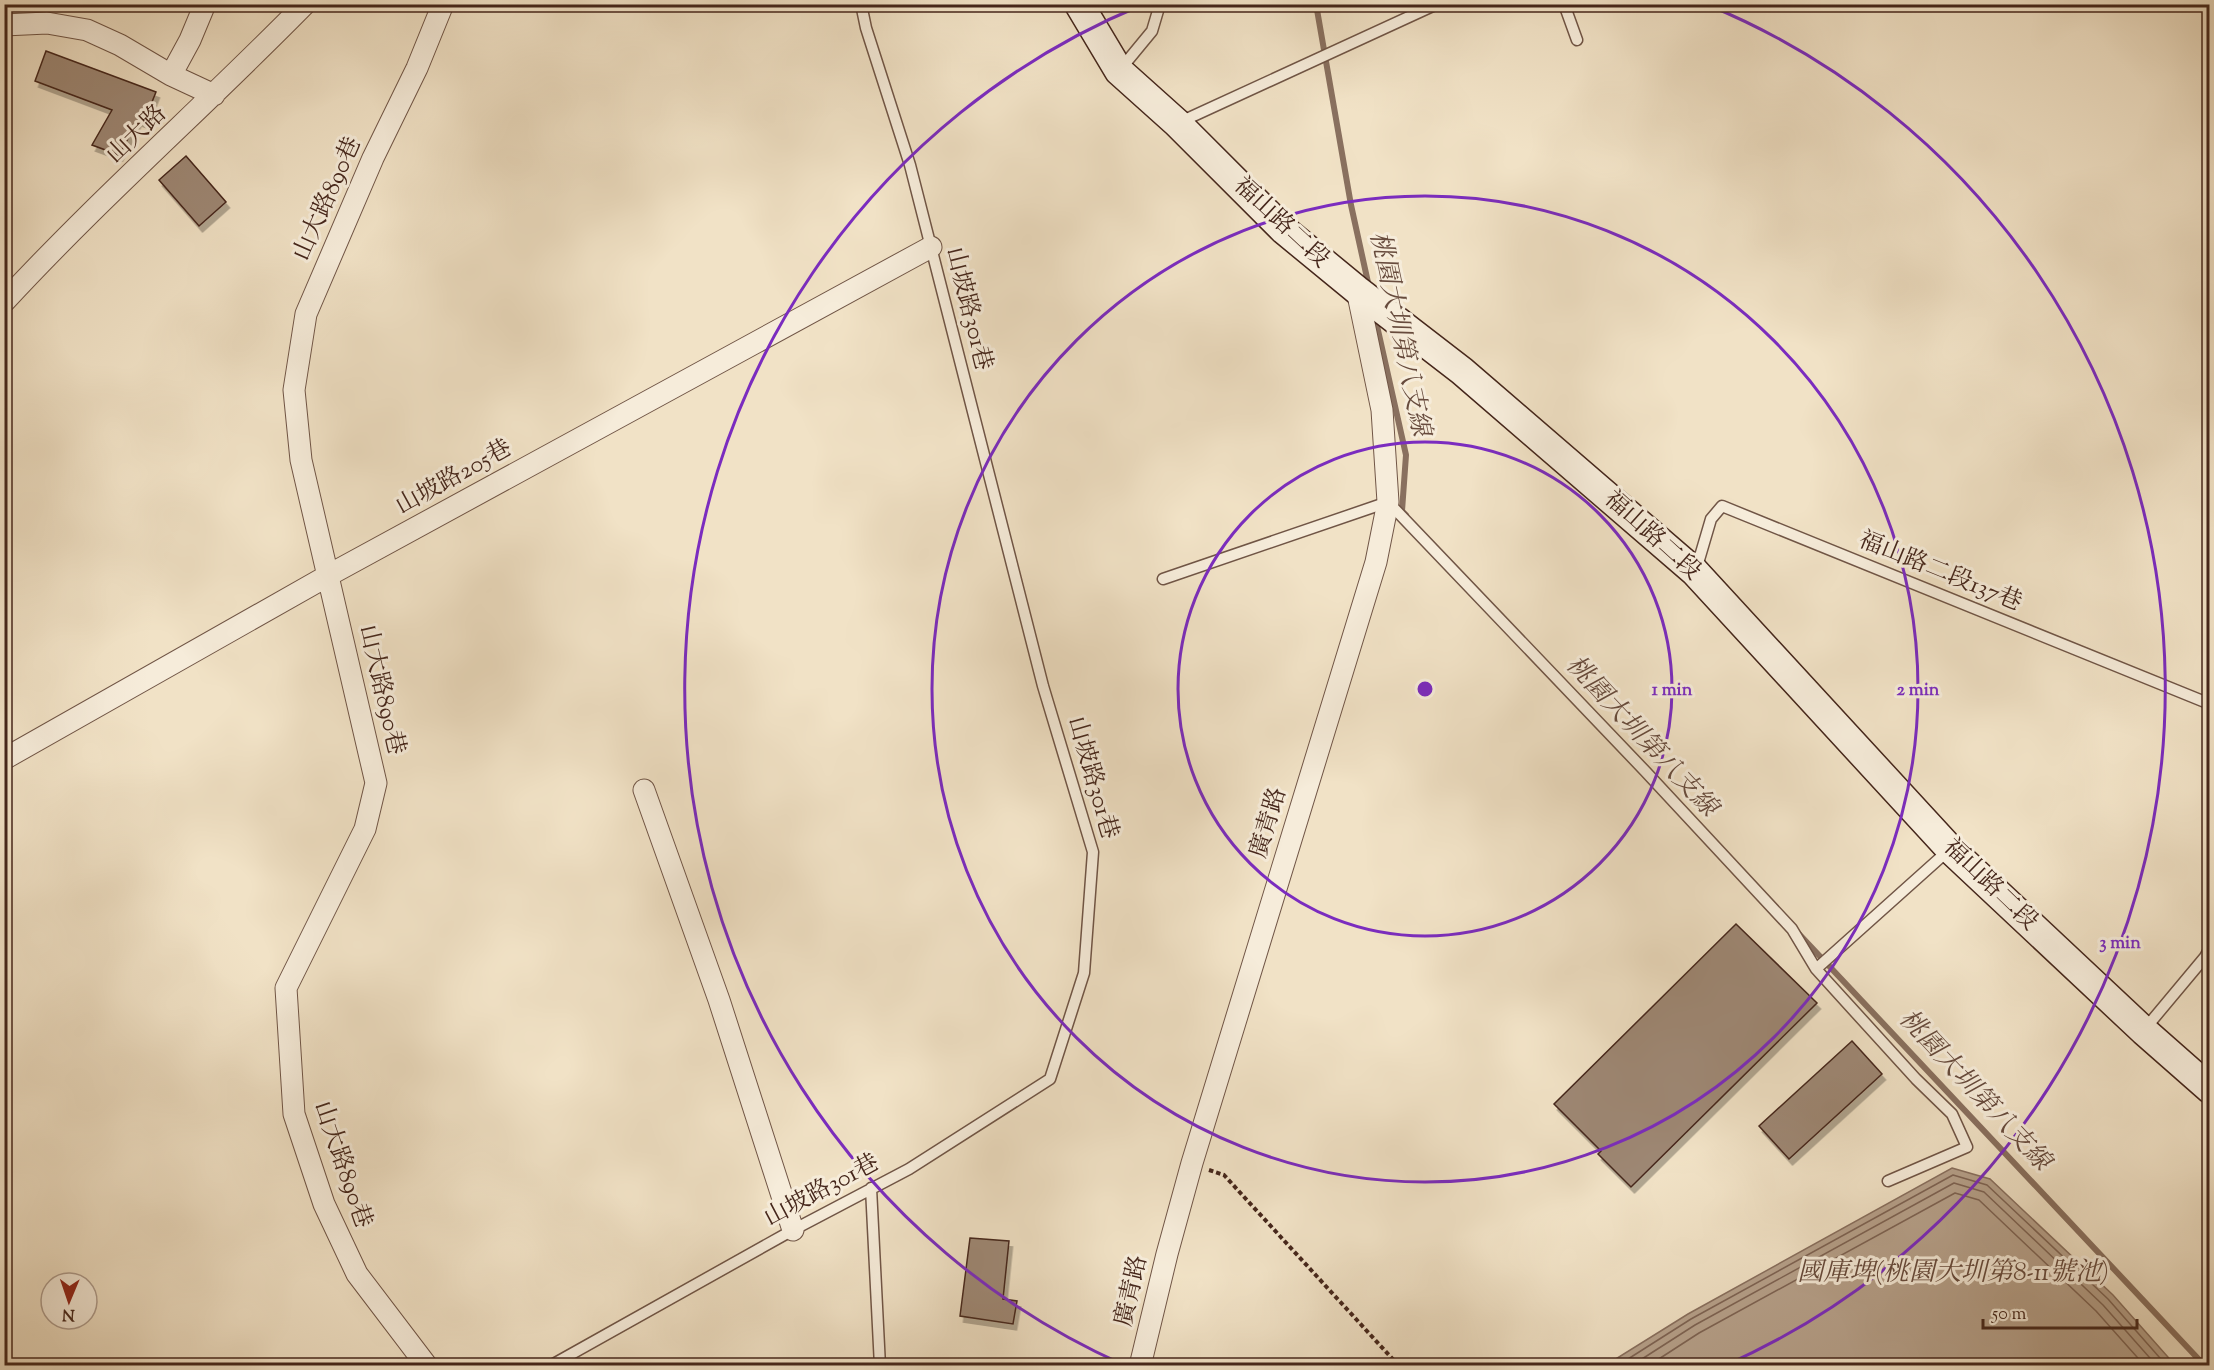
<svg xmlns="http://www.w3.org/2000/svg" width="2214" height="1370" font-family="'Sorts Mill Goudy','Noto Serif TC',serif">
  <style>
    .water { fill: #b7a28c; stroke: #89705f; stroke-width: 1.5 }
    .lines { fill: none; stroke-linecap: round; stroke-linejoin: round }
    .shore { stroke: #7e6454; stroke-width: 1.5 }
    .stream { stroke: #89705f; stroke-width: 6 }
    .building { fill: #9e8874; stroke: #45261b; stroke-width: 1.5; filter: url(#shadow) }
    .lane-casing { stroke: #705546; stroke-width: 13 }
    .street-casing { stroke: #705546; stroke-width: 23 }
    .secondary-casing { stroke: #45261b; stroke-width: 31 }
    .path { stroke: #45261b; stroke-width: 4; stroke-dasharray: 4.5 3; stroke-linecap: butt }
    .lane { stroke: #f6ecda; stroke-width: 10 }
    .street { stroke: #f6ecda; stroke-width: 21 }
    .secondary { stroke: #f6ecda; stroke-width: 28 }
    .ring { fill: none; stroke: #7b2cbf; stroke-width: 3 }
    .labels { text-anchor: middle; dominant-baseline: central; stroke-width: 6; stroke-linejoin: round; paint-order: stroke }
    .street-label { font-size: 24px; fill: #45261b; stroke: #f6ecda }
    .water-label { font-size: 26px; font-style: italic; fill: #674b3d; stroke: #f6ecda }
    .centre { fill: #7b2cbf; stroke: #f6ecda; stroke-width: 3 }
    .ring-label { font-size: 18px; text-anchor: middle; font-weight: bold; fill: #7b2cbf; stroke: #f6ecda; stroke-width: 6; stroke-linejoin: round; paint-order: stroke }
  </style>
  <defs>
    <filter id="shadow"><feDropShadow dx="3.5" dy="6" stdDeviation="0" flood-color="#0004"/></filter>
  </defs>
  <rect width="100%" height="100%" fill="#f1e2c6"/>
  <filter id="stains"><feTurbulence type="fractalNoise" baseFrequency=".00333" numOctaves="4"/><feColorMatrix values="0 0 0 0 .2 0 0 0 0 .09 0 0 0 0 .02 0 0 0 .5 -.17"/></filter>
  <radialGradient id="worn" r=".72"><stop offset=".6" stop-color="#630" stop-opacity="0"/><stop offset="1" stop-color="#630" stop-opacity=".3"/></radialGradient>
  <path class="water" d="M1952,1168L1990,1179L2113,1295L2175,1365H1606L1688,1314Z"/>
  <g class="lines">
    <path class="shore" d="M1617,1366L1691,1319L1953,1175L1987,1185L2108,1299L2167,1366
      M1631,1366L1695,1325L1954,1183L1984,1192L2103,1305L2157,1366
      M1648,1366L1699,1333L1955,1193L1979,1200L2096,1311L2145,1366"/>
    <path class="stream" d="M1316,4L1351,205L1369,287
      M1375,317L1406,455L1402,511L1406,515
      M1799,934L2205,1366"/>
  </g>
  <path class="building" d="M46,51L156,92L144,122L138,120L119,155L92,145L112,110L35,81Z
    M186,156L226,202L199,226L159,180Z
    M1736,924L1817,1003L1631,1187L1598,1154L1601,1151L1554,1104Z
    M1852,1041L1882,1074L1789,1159L1759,1126Z
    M970,1238L1009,1241L1003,1299L1017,1301L1013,1324L960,1316Z"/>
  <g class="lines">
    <defs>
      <path id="lane" d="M1564,4L1577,40
        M2203,4L2210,7
        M1119,71L1152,31L1160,4
        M1178,123L1437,4
        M1696,570L1711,519L1722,506L2210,704
        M1163,579L1388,502L1645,771L1792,929L1816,969L1916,1079L1952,1114L1967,1147L1888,1181
        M1816,969L1950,849
        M2144,1030L2205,957L2210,948
        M871,1188L880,1366
        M550,1366L793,1230L909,1169L1050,1079L1084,973L1093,852L1043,686L910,165L866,28L861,4"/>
      <path id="street" d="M4,25L47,23L87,30L120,45L171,75L214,95
        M171,75L190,40L205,4
        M4,302C100,198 206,105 305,4
        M4,759L329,575L931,247
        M644,790L719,1000L793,1230
        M427,1366L357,1274L324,1204L294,1114L286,988L365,829L376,783L301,460L294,390L306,314L373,158L417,68L443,4
        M1140,1366L1167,1254L1192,1163L1376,562L1388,502L1382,410L1357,290"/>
      <path id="secondary" d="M1079,4L1119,71L1177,123L1284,230L1357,290L1462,371L1695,572L1950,849L2144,1031L2210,1089"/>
    </defs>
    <use href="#lane" class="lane-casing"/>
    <use href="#street" class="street-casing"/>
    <use href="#secondary" class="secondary-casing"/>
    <path class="path" d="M1209,1170L1224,1175L1399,1366"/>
    <use href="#lane" class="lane"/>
    <use href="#street" class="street"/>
    <use href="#secondary" class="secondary"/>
  </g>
  <g class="ring">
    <circle cx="1425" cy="689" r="247"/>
    <circle cx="1425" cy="689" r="493"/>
    <path d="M1124 1365A740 740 0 0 1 1142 5M1708 5A740 740 0 0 1 1726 1365"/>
  </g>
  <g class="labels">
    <g class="street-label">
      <text transform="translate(137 135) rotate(-44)">山大路</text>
      <text transform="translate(328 199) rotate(-66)">山大路890巷</text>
      <text transform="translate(1281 223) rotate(43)">福山路二段</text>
      <text transform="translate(968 309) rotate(76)">山坡路301巷</text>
      <text transform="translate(454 478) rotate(-29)">山坡路205巷</text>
      <text transform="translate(1652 536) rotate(42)">福山路二段</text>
      <text transform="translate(1940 572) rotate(22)">福山路二段137巷</text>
      <text transform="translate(381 690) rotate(77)">山大路890巷</text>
      <text transform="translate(1092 778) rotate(74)">山坡路301巷</text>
      <text transform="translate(1269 823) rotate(-73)">廣青路</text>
      <text transform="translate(1990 885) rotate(44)">福山路二段</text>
      <text transform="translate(342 1165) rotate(71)">山大路890巷</text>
      <text transform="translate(822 1191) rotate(-28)">山坡路301巷</text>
      <text transform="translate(1132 1291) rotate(-77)">廣青路</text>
    </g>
    <g class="water-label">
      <text transform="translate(1399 334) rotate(78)">桃園大圳第八支線</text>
      <text transform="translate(1641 737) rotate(47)">桃園大圳第八支線</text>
      <text transform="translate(1974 1091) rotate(47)">桃園大圳第八支線</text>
      <text x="1953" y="1273">國庫埤(桃園大圳第8-11號池)</text>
    </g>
  </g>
  <circle cx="1425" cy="689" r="9" class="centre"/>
  <g class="ring-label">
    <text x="1672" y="695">1 min</text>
    <text x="1918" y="695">2 min</text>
    <text x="2120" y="948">3 min</text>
  </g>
  <rect width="2214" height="1370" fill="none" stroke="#f1e2c6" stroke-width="24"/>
  <rect x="6" y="6" width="2202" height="1358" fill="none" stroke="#45261b" stroke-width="3"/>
  <rect x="12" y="12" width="2190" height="1346" fill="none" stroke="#45261b" stroke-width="1.5"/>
  <g transform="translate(69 1301) rotate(182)"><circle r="28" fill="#f6ecda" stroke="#af9d8e" stroke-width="1.5"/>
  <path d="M0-4.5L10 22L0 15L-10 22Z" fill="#8f2418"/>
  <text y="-9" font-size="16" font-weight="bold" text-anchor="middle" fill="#45261b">N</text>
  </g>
  <path d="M1983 1319v9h154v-9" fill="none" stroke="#45261b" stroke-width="3"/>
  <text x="1992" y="1319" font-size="18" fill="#45261b" stroke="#f6ecda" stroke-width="4.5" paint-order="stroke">50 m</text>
  <rect width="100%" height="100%" filter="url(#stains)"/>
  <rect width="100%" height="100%" fill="url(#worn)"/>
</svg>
